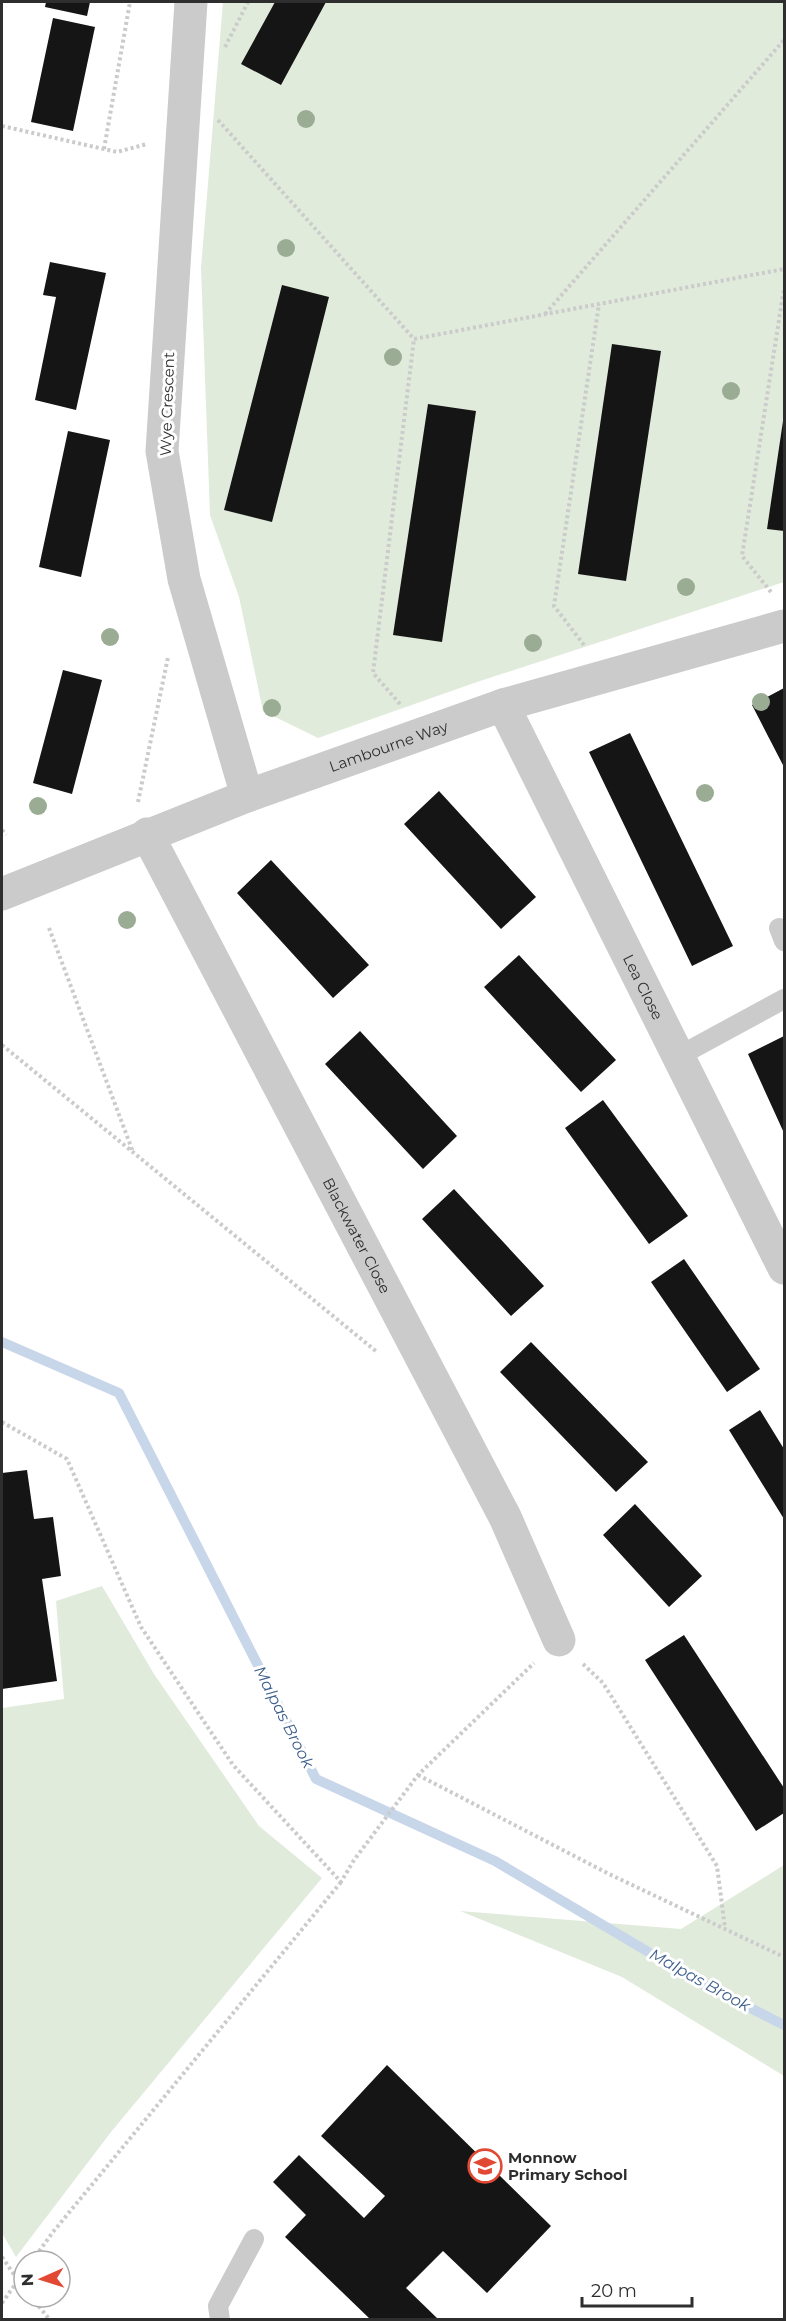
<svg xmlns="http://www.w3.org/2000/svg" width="786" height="2321" font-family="Montserrat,sans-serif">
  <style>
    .green { fill: #e1ebdb }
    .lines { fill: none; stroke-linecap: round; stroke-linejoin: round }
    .stream { stroke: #c8d6ea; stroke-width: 10 }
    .building { fill: #151515 }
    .path { stroke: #cbcbcb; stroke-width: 4; stroke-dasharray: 3 3; stroke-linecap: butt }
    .service { stroke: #cbcbcb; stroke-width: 20 }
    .minor { stroke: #cbcbcb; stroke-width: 33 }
    .tree { fill: #9aac94 }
    .labels { text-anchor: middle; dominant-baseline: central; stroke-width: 6; stroke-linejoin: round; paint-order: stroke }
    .street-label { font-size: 15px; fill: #2e2e2e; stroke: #fff }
    .poi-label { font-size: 15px; font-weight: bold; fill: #2e2e2e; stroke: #fff; text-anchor: start }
    .water-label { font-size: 16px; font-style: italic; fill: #3e5f8d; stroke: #fff }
  </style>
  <rect width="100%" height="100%" fill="#fff"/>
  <path class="green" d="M223,2H784V582L477,682L318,738L263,711L239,597L210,515L201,268Z
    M102,1586L154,1674L259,1826L322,1878L111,2132L16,2257L2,2233V1708L64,1699L56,1601Z
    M784,1865V2076L622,1977L460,1911L681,1929Z"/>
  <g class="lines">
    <path class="stream" d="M2,1342L119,1393L316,1779L495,1861L699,1982L784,2025"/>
  </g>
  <path class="building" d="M46,2H90L87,16L45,7Z
    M275,2H326L281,85L241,64Z
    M53,18L95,27L73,131L31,122Z
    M50,262L106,273L76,410L35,400L56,297L43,295Z
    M282,285L329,297L272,522L224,510Z
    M612,344L661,351L626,581L578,574Z
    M428,404L476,411L442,642L393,635Z
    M783,421H784V531L767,529Z
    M68,431L110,440L81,577L39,567Z
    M63,670L102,680L72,794L33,783Z
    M784,688V767L752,705Z
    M630,733L733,946L692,966L589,752Z
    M439,791L536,897L501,929L404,824Z
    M271,860L369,965L333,998L237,893Z
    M519,955L616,1060L581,1092L484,987Z
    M360,1031L457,1136L423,1169L325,1064Z
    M784,1036V1133L748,1054Z
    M603,1100L688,1216L649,1244L565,1128Z
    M454,1189L544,1286L511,1316L422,1219Z
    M684,1259L760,1369L727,1392L651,1282Z
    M531,1342L648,1462L616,1492L500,1372Z
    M760,1410L784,1449V1519L729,1430Z
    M27,1470L34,1519L53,1517L61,1576L42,1579L57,1681L2,1689V1473Z
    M635,1504L702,1576L669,1607L603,1535Z
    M684,1635L784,1788V1813L756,1831L645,1660Z
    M387,2065L551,2226L487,2293L443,2251L406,2288L438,2319H370L285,2237L306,2215L273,2182L299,2155L364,2218L385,2196L321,2136Z"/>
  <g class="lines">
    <path class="path" d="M225,47L248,2
      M218,120L414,339L784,269
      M2,126L117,152L147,144
      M104,149L130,2
      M545,314L784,40
      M771,592L742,556L784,288
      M584,645L554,606L599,304
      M400,704L373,673L414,339
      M138,802L168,657
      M2,830L6,835
      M49,928L133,1152
      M2,1045L377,1352
      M2,1422L67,1459L141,1627L233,1765L341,1882L354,1860L418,1775L534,1663
      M583,1664L603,1683L717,1866L725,1928
      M418,1775L609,1874L784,1957
      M2,2257L24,2289
      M32,2261L53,2232L341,1882
      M31,2297L50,2320
      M2,2303L24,2272"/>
    <path class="service" d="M779,928L784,941
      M679,1056L784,999
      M220,2320L218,2306L254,2239"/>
    <g class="minor">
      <path d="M191,2L162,451L184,579L247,796"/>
      <path id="s1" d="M503,705L784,1268"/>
      <path id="s2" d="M147,834L505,1517L559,1640"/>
      <path id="s3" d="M2,894L247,796L503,705L784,626"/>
    </g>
  </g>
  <g class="tree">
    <circle cx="306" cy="119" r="9"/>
    <circle cx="286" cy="248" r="9"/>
    <circle cx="393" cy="357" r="9"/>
    <circle cx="731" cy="391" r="9"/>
    <circle cx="686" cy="587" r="9"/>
    <circle cx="110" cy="637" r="9"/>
    <circle cx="533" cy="643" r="9"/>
    <circle cx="761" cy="702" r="9"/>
    <circle cx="272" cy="708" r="9"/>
    <circle cx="705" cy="793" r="9"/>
    <circle cx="38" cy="806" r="9"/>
    <circle cx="127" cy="920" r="9"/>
  </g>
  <defs>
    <symbol id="school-ring" viewBox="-11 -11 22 22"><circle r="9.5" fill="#fff" stroke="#e14934" stroke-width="1.5"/><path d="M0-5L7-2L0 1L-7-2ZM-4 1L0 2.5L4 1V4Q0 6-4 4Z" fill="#e14934"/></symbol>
  </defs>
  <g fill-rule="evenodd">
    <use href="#school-ring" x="466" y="2147" width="38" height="38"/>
  </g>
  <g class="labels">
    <g class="street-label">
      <text transform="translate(167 404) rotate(-88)">Wye Crescent</text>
      <text stroke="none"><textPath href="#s3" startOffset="414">Lambourne Way</textPath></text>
      <text stroke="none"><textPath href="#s1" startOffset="315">Lea Close</textPath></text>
      <text stroke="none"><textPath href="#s2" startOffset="453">Blackwater Close</textPath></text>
    </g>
    <g class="poi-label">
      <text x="508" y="2157">Monnow<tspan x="508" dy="17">Primary School</tspan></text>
    </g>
    <g class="water-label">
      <text transform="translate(284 1717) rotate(63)">Malpas Brook</text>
      <text transform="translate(700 1980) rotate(29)">Malpas Brook</text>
    </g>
  </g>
  <rect width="786" height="2321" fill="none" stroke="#2e2e2e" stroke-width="6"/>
  <g transform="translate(42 2279) rotate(267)"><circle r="28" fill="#ffffff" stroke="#ababab" stroke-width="1.5"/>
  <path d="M0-4.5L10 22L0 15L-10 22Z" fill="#e14934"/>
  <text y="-9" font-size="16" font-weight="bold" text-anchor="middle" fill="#2e2e2e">N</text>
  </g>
  <path d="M582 2297v9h110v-9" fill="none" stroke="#2e2e2e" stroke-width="3"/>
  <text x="591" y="2297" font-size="18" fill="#2e2e2e" stroke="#ffffff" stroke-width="4.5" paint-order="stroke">20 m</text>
</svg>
